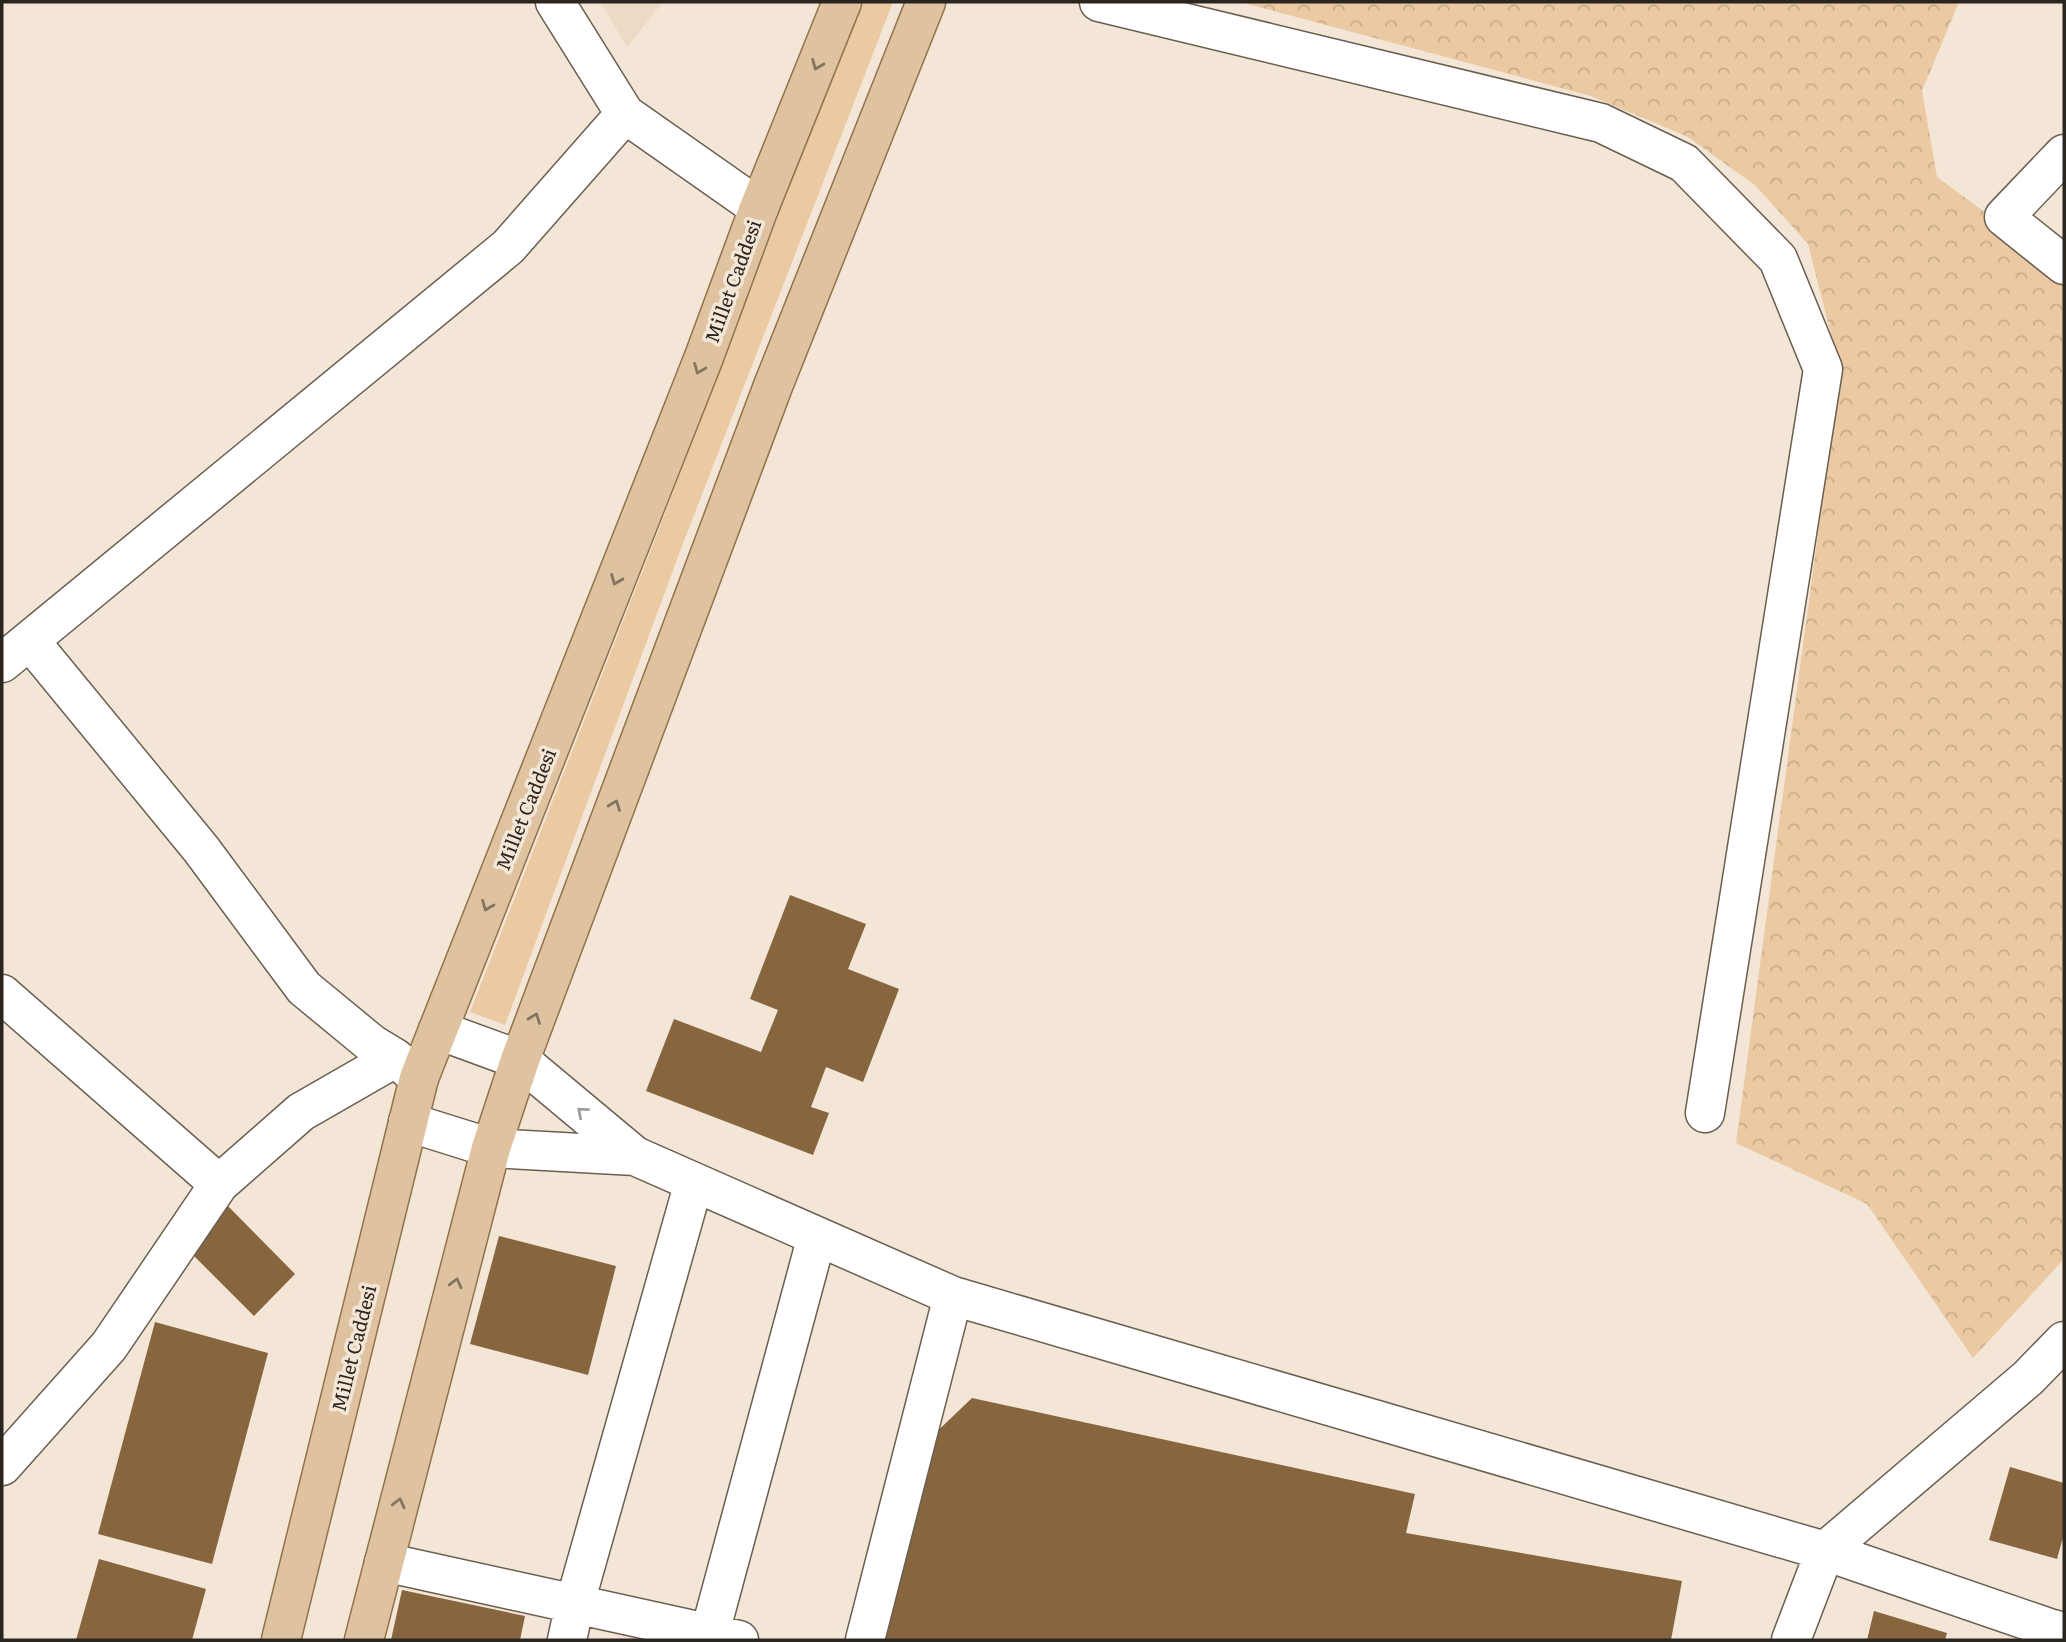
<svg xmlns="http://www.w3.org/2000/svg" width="2066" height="1642" font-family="Literata,serif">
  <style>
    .built { fill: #eddac5 }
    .green { fill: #eac9a3 }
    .forest { fill: url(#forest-crowns) }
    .building { fill: #87663f }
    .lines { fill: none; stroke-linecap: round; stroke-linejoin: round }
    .minor-casing { stroke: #6a5e50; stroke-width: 41 }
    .primary-casing { stroke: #92724a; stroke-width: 41 }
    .minor { stroke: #fff; stroke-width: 38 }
    .primary { stroke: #dfc3a0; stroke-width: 38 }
    .oneway { stroke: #847460 }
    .oneway2 { stroke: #9f9d9a }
    .labels { text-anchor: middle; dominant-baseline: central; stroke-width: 7; stroke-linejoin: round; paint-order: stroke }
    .street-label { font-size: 19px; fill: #2a251f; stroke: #f3e6d6 }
  </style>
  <defs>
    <pattern id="forest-crowns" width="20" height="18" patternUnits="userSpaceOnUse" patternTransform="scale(1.75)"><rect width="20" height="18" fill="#eac9a3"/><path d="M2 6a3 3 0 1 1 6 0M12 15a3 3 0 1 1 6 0" fill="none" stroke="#c9ac8c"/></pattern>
  </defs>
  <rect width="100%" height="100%" fill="#f3e6d6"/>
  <path class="built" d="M600,2H663L627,47Z"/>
  <path class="green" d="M859,2H893L682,546L505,1025L470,1012L656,537Z"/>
  <path class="forest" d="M1240,2H1959L1922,91L1937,177L2064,271V1259L1973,1358L1867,1204L1736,1143L1840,370L1808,244L1756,186L1688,137L1591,96Z"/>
  <path class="building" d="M790,895L866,924L848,969L899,989L863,1082L826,1067L811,1107L829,1113L813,1155L646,1091L674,1019L761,1052L778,1010L750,999Z
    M226,1204L295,1274L254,1316L184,1246Z
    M499,1236L616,1266L588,1375L470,1344Z
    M155,1322L268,1353L212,1564L98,1534Z
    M972,1398L1415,1494L1406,1533L1682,1581L1671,1640H883L926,1442Z
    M2010,1467L2064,1483V1534L2057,1559L1989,1540Z
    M99,1559L206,1589L192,1640H76Z
    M402,1590L525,1616L520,1640H391Z
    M1874,1611L1947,1633L1945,1640H1867Z"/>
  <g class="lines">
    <defs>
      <path id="minor" d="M555,2L625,114L759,208
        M1099,2L1601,123L1684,163L1778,259L1823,369L1705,1113
        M2064,154L2004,217L2064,265
        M30,641L201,849L304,988L372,1044L395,1058L419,1078
        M2,663L508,247L625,114
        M2,994L219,1184
        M438,1030L520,1060L635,1156L953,1296L1825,1551L2049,1628L2064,1632
        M408,1122L491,1148L635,1156
        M2,1466L109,1346L219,1184L301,1112L395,1058
        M384,1562L739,1640
        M567,1640L575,1603L694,1182
        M708,1640L817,1236
        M865,1640L953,1296
        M1791,1640L1825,1551L2028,1378L2064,1341"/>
      <path id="primary" d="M281,1640L419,1078L704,357L759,208L842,2
        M364,1640L491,1148L520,1060L773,386L926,2"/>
    </defs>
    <use href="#minor" class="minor-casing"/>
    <use href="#primary" class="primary-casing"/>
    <use href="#minor" class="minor"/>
    <use href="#primary" class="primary"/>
  </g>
  <defs><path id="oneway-chevron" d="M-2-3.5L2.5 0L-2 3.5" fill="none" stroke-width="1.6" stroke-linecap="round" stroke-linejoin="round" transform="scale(1.75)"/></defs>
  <g class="oneway">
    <use href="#oneway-chevron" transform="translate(817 65) rotate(112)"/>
    <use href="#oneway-chevron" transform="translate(699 369) rotate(112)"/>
    <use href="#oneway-chevron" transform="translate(616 580) rotate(112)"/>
    <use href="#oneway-chevron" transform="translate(615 805) rotate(-69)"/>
    <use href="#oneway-chevron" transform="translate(487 906) rotate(112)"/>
    <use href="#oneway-chevron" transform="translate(535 1018) rotate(-69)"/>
    <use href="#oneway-chevron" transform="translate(456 1283) rotate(-76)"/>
    <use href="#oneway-chevron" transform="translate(399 1503) rotate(-76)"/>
  </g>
  <use class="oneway2" href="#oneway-chevron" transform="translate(582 1112) rotate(-140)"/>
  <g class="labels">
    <g class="street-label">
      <text transform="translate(732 281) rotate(-70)">Millet Caddesi</text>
      <text transform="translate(525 809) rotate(-68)">Millet Caddesi</text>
      <text transform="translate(353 1348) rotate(-76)">Millet Caddesi</text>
    </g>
  </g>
  <rect width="2066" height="1642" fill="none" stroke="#2a251f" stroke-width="7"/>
</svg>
